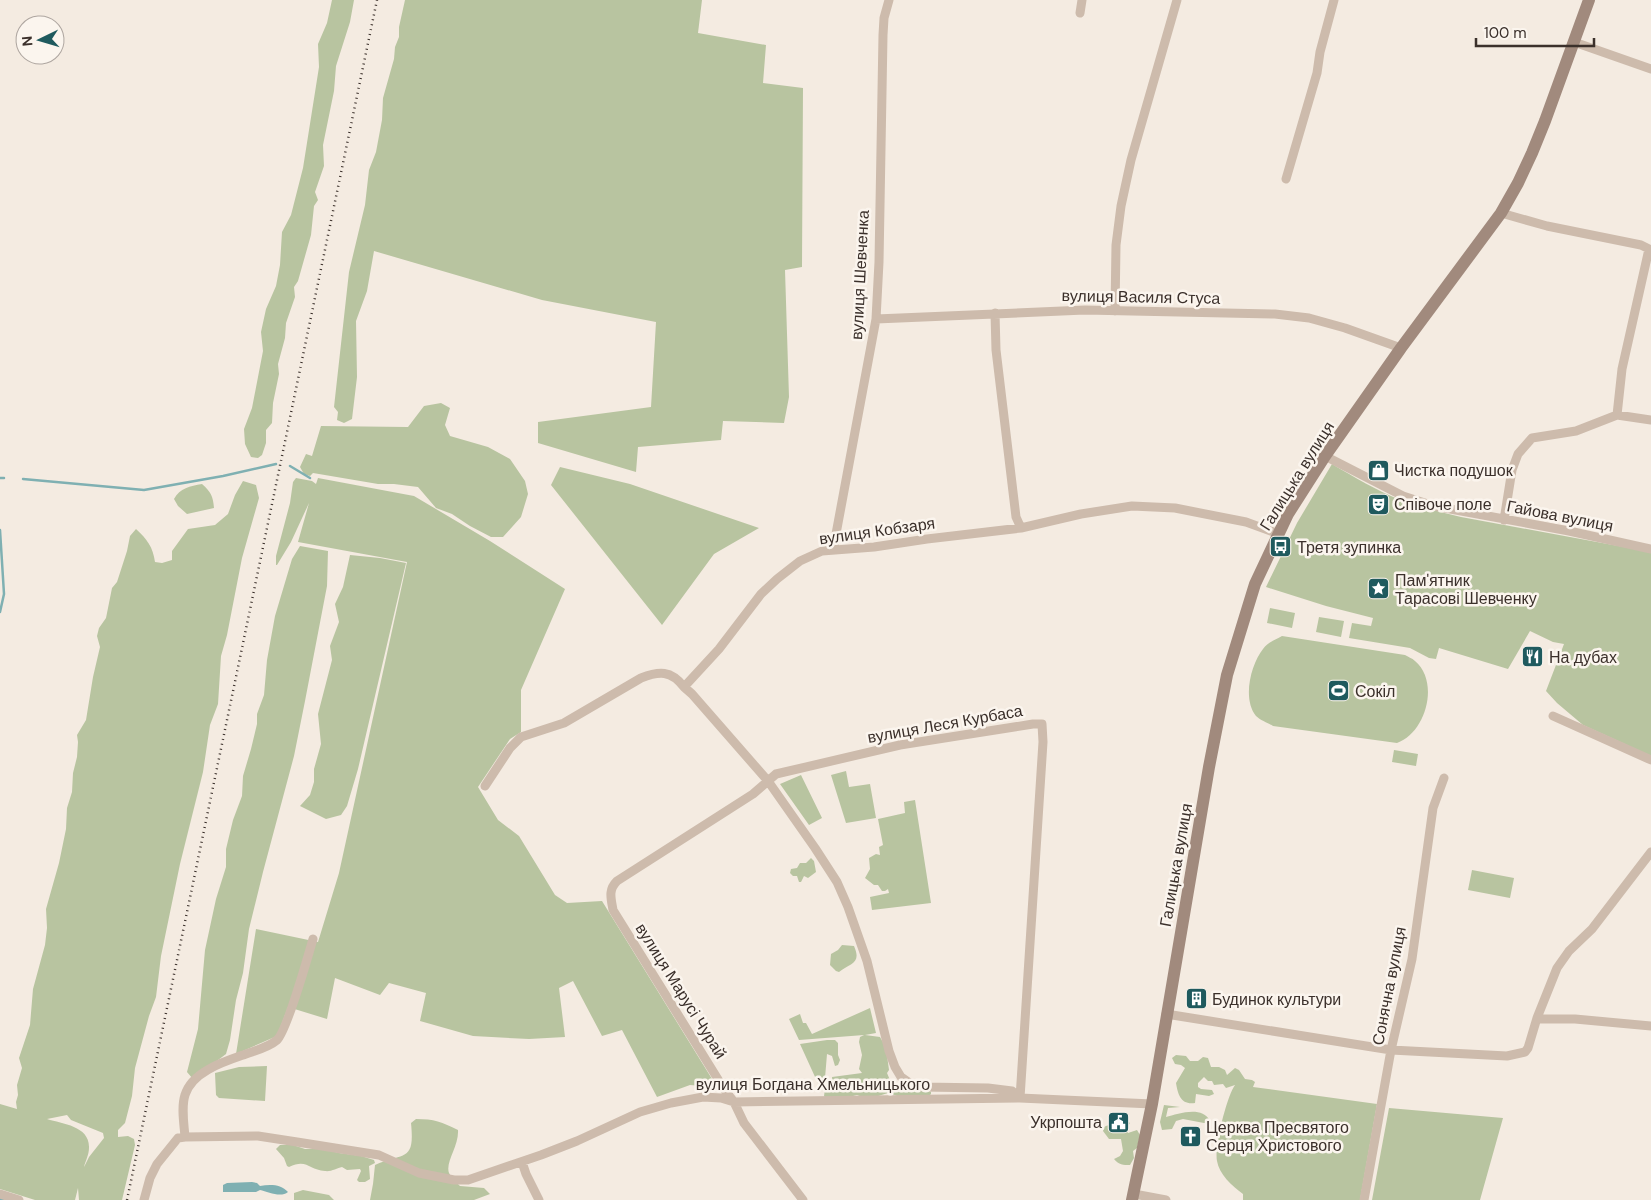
<svg xmlns="http://www.w3.org/2000/svg" width="1651" height="1200" font-family="'DM Sans',sans-serif">
  <style>
    .green { fill: #b8c4a0; fill-rule: evenodd }
    .water { fill: #7fb0b2 }
    .lines { fill: none; stroke-linecap: round; stroke-linejoin: round }
    .stream { stroke: #7fb0b2; stroke-width: 2.5 }
    .street { stroke: #cdbbac; stroke-width: 9 }
    .secondary { stroke: #a18a7d; stroke-width: 12 }
    .rail { stroke: #3b302b; stroke-width: 2.5; stroke-dasharray: 1 4; stroke-linecap: butt }
    .labels { text-anchor: middle; dominant-baseline: central; stroke-width: 5; stroke-linejoin: round; paint-order: stroke }
    .street-label { font-size: 16px; fill: #3b302b; stroke: #fbf5ee }
    .poi-label { font-size: 16px; fill: #3b302b; stroke: #fbf5ee; text-anchor: start }
  </style>
  <rect width="100%" height="100%" fill="#f4ebe1"/>
  <path class="green" d="M332,0H354L350,22L336,66L334,91L323,145L324,166L315,192L318,200L314,206L311,235L298,281L294,287L295,297L286,323L285,338L278,364L279,374L273,403L272,423L266,430V443L262,455L258,458L251,457L245,444L244,429L252,408L263,351L261,332L266,309L276,286L280,265L282,232L291,215L303,168L319,67L318,44L327,23Z
    M405,0H702L698,33L766,45L763,83L803,88L802,267L785,270L789,397L784,423L723,421L721,440L638,447L636,472L538,443V422L651,407L656,322L542,300L374,251L367,291L356,321L357,377L352,419L344,423L337,420L338,412L334,407L349,272L365,205L369,170L376,152L382,120L383,98L394,59L395,47L399,37V27Z
    M441,403L450,408L445,425L450,436L488,447L510,459L525,481L528,494L521,517L503,537H491L470,526L452,514L436,508L418,487L394,484H378L313,473L310,476L304,474L300,467L306,454L312,456L321,426L408,427L424,406Z
    M1332,464C1354,477 1377,491 1401,500C1420,507 1441,512 1461,517L1651,552V756L1583,725L1557,703L1546,691L1564,644L1553,642L1530,631L1508,669L1439,648L1436,659L1429,658L1410,648L1349,638L1352,623L1371,626L1373,618L1326,606L1266,587L1297,523Z
    M560,467L630,484L759,528L714,554L662,625L551,485Z
    M296,478L312,481L316,484L318,478L414,496L490,541L565,589L521,690V732L510,739L478,787L498,820L519,836L555,895L567,903L602,901L717,1087L690,1085L657,1097L622,1030L602,1036L573,981L559,988L565,1037L529,1039L473,1036L420,1021L426,993L389,983L380,995L335,978L327,1019L288,1007L277,1036L236,1054L256,929L318,942L339,873L407,562L298,542L309,503L291,542L277,565H276V556L290,503L293,482Z
    M243,481L256,485L259,498L242,558L227,635L221,656L218,704L210,725L203,772L180,864L161,956L156,997L149,1016L135,1068L132,1096L125,1123L118,1130V1137L128,1136L134,1139L135,1145L122,1200H79L78,1188L75,1200H35L0,1189V1104L17,1109L16,1102L18,1095L17,1085L22,1068L19,1058L30,1025L33,989L45,945L47,928L46,909L59,863L66,829L67,808L72,792L73,773L77,757L78,742L77,735L86,720L93,677L100,647L97,636L99,628L106,618L112,588L117,582L127,551L130,536L136,529C147,539 153,547 155,562L162,563L172,560V551L188,529L215,525L228,514L235,495ZM67,1115L71,1120L103,1133L104,1138L89,1157L84,1167C85,1162 89,1155 89,1148C90,1126 63,1124 47,1119Z
    M202,484C211,492 213,496 214,508L187,514L178,506L174,499C180,488 190,486 202,484Z
    M300,546L328,551L327,586L305,701L294,756L263,872L249,929L243,973L236,1000L230,1040L226,1054L193,1079L187,1072L198,1029L205,950L216,899L226,867V849L233,820L242,796L243,776L251,749L257,724V714L264,695L267,660L275,616L292,559Z
    M350,555L380,558L406,563L358,769L347,806L341,815L326,819L300,806L310,795L314,782V769L321,744L318,714L332,660L330,646L339,622L335,604L343,587Z
    M1270,608L1295,613L1292,628L1267,623Z
    M1319,617L1344,621L1341,637L1316,632Z
    M1282,636L1405,655C1408,657 1412,658 1415,661C1440,682 1426,733 1397,743L1273,726C1268,723 1260,720 1256,716C1242,699 1251,664 1263,649C1268,642 1275,640 1282,636Z
    M1394,750L1418,754L1416,766L1392,762Z
    M846,771L849,787L870,784L876,818L846,823L831,775Z
    M801,775L822,818L809,825L780,784Z
    M915,800L931,903L872,910L870,897L889,893L888,889L885,891H882L878,885H874L865,878L870,869L869,858L876,854L880,855L879,847L883,845L878,819L905,813L904,802Z
    M811,858L814,861L816,872L808,878L804,876L801,882H799L797,876H793L790,873L791,869L797,868L800,863H806Z
    M1472,870L1514,878L1510,898L1468,890Z
    M842,945L854,946C862,964 850,963 839,972L836,971L830,965L831,954L838,950Z
    M870,1008L876,1033L865,1035L880,1037L886,1048L889,1070L887,1073L892,1085L881,1087L903,1086L928,1091L931,1092V1094L927,1098L901,1097L888,1093L875,1097C869,1095 864,1098 857,1095L841,1099L826,1098L824,1096L825,1089L833,1090L832,1077L862,1073L859,1069L862,1055L859,1042L860,1037L864,1035L799,1040L789,1019L800,1014L803,1023H806L812,1034Z
    M827,1040H835L838,1043V1055L840,1060L838,1065L835,1066L832,1056L827,1054L824,1090H821L800,1044Z
    M1176,1055L1186,1056L1190,1061H1198L1203,1057L1208,1058L1211,1067H1219L1225,1070L1227,1075L1235,1068L1239,1070L1245,1079L1252,1080L1255,1082L1253,1087L1377,1104L1360,1200H1243V1194C1232,1186 1219,1174 1217,1161C1214,1147 1227,1096 1235,1085L1226,1088L1223,1084L1214,1085L1212,1081H1208L1204,1077L1198,1083V1087L1201,1089L1212,1090L1214,1094L1209,1096L1196,1094L1195,1103C1181,1105 1178,1095 1176,1083L1185,1068L1181,1065L1175,1064L1172,1058Z
    M267,1066L265,1101L219,1098L216,1095L215,1073L239,1067Z
    M1164,1105L1180,1107L1168,1108L1166,1117C1178,1114 1202,1105 1210,1121L1208,1123H1204L1183,1119L1176,1121L1172,1129L1162,1130L1160,1122Z
    M1389,1108L1503,1118L1480,1200H1372Z
    M416,1119C434,1119 442,1122 458,1130C459,1146 445,1162 449,1173C451,1177 456,1182 460,1186L484,1188L490,1194L474,1200H370L373,1184L375,1165C404,1152 415,1163 411,1123Z
    M1127,1121L1130,1123L1126,1129L1128,1133L1137,1130L1140,1135L1137,1148L1133,1151L1134,1158L1130,1165C1123,1165 1119,1165 1114,1159L1120,1156L1123,1151L1121,1139H1109L1103,1131L1104,1127C1111,1123 1119,1125 1127,1121Z
    M280,1145H293L305,1149H324L339,1153L361,1156L374,1160L375,1163L369,1166L370,1179L365,1182H359L357,1180L361,1171L360,1169L347,1170L342,1167C337,1168 331,1172 325,1171C309,1170 307,1158 289,1167L287,1166L284,1158L276,1149Z
    M303,1190L329,1195L334,1200H294V1193Z"/>
  <path class="water" d="M252,1182L257,1183L260,1186C270,1184 281,1184 288,1192C281,1198 268,1192 260,1190L256,1192H223V1185L227,1183Z"/>
  <g class="lines">
    <path class="stream" d="M290,466L310,478
      M0,478H4
      M23,479L144,490L223,476L276,464
      M0,530L4,594L0,612
      M0,1199L3,1200"/>
    <path class="street" d="M1080,13L1082,0
      M1574,42L1651,69
      M1286,179L1317,73L1320,52L1334,0
      M1501,213L1547,226L1641,245L1649,249L1622,369L1617,415
      M1115,311L1116,245L1121,206L1131,160L1177,0
      M995,313L996,350L1016,517L1021,528
      M876,319L1085,310L1275,314L1309,318L1345,328L1401,348
      M1325,456L1403,496L1434,506L1569,531L1651,549
      M1504,520L1512,470L1518,454L1532,438L1576,431L1617,415L1651,420
      M833,550L876,319L879,262L883,35L884,18L889,0
      M684,687L692,694L768,781L815,848L837,882L848,907L867,961L889,1051L895,1067L901,1077L911,1084L922,1087L988,1088L1012,1091L1020,1098
      M1553,716L1651,760
      M485,786L510,748L521,737L564,723L641,678C659,671 671,670 684,687L719,649L761,594L777,579L800,561L822,551L874,547L927,539L1021,528L1081,514L1132,506L1175,508L1246,522L1279,534
      M1166,1014L1391,1050L1507,1056L1525,1052L1528,1048L1537,1018L1557,968L1569,951L1592,929L1651,852
      M1537,1019H1575L1651,1026
      M185,1137C184,1124 181,1107 185,1095C192,1071 226,1061 246,1054C257,1050 269,1047 277,1040C287,1031 308,956 313,939
      M522,1162L526,1174L539,1200
      M0,1194L19,1200
      M1134,1194L1166,1200
      M144,1200L150,1178L157,1164L178,1138L185,1137L258,1136L297,1142L379,1155L419,1173L454,1180H468L541,1155L577,1141L640,1112L671,1103L703,1097L721,1098L734,1102L1020,1098L1152,1104
      M803,1200L744,1123L734,1102L724,1089L613,910C611,898 608,890 617,881L753,794L776,774L900,745L1033,724H1042L1043,742L1020,1098
      M1364,1200L1391,1050L1412,959L1433,808L1444,778"/>
    <path class="secondary" d="M1132,1200L1152,1104L1209,767L1227,675L1255,584L1288,514L1325,456L1401,348L1501,213L1518,183L1532,153L1545,121L1589,0"/>
    <path class="rail" d="M127,1200L377,0"/>
  </g>
  <defs>
    <symbol id="shop-square" viewBox="-11 -11 22 22"><rect x="-9" y="-9" width="18" height="18" rx="4" fill="#1f5a5e" stroke="#fbf5ee"/><path d="M-5-2.5h2.3a2.7 3.5 0 0 1 5.4 0H5L5.5 6h-11ZM-1.5-2.5h3a1.5 2.3 0 0 0-3 0Z" fill="#fff"/></symbol>
    <symbol id="theatre-square" viewBox="-11 -11 22 22"><rect x="-9" y="-9" width="18" height="18" rx="4" fill="#1f5a5e" stroke="#fbf5ee"/><path d="M-5-5.5Q0-4 5-5.5V0Q5 5 0 6Q-5 5-5 0ZM-3.3-2.5H-1v1.5H-3.3ZM1-2.5H3.3v1.5H1ZM-2.8 1Q0 5.5 2.8 1Z" fill="#fff"/></symbol>
    <symbol id="bus-square" viewBox="-11 -11 22 22"><rect x="-9" y="-9" width="18" height="18" rx="4" fill="#1f5a5e" stroke="#fbf5ee"/><path d="M-5-6H5V4H4V6H2V4H-2V6H-4V4H-5ZM-3.5-4V0h7V-4ZM-3.5 1.2v1.5H-2V1.2ZM2 1.2v1.5H3.5V1.2Z" fill="#fff"/></symbol>
    <symbol id="sight-square" viewBox="-11 -11 22 22"><rect x="-9" y="-9" width="18" height="18" rx="4" fill="#1f5a5e" stroke="#fbf5ee"/><path d="M0-6L1.8-2.2L6-1.7L2.9 1.2L3.7 5.4L0 3.3L-3.7 5.4L-2.9 1.2L-6-1.7L-1.8-2.2Z" fill="#fff"/></symbol>
    <symbol id="restaurant-square" viewBox="-11 -11 22 22"><rect x="-9" y="-9" width="18" height="18" rx="4" fill="#1f5a5e" stroke="#fbf5ee"/><path d="M-5-6h1v4h1v-4h1v4h1v-4h1v5L-1.5 .5V6h-2V.5L-5-1ZM5-6V6H3V1.5H1.5Q1.5-4 5-6Z" fill="#fff"/></symbol>
    <symbol id="stadium-square" viewBox="-11 -11 22 22"><rect x="-9" y="-9" width="18" height="18" rx="4" fill="#1f5a5e" stroke="#fbf5ee"/><path d="M0-5a6.5 5 0 1 0 0 10a6.5 5 0 1 0 0-10ZM-3.5-1.8h7v3.6h-7Z" fill="#fff"/></symbol>
    <symbol id="building-square" viewBox="-11 -11 22 22"><rect x="-9" y="-9" width="18" height="18" rx="4" fill="#1f5a5e" stroke="#fbf5ee"/><path d="M-4-6H4V6H1V3H-1V6H-4ZM-2.5-4.3h1.7v1.8h-1.7ZM.8-4.3h1.7v1.8H.8ZM-2.5-1h1.7V.8h-1.7ZM.8-1h1.7V.8H.8Z" fill="#fff"/></symbol>
    <symbol id="civic-square" viewBox="-11 -11 22 22"><rect x="-9" y="-9" width="18" height="18" rx="4" fill="#1f5a5e" stroke="#fbf5ee"/><path d="M-.6-6.5H3V-4.5H.6V-3L4-1V1h2V6H-6V1h2V-1L-.6-3ZM-1.2 2.5V6h2.4V2.5Z" fill="#fff"/></symbol>
    <symbol id="church-square" viewBox="-11 -11 22 22"><rect x="-9" y="-9" width="18" height="18" rx="4" fill="#1f5a5e" stroke="#fbf5ee"/><path d="M-1.2-6h2.4v3.5h3.3v2.4h-3.3V6h-2.4V-.1h-3.3v-2.4h3.3Z" fill="#fff"/></symbol>
  </defs>
  <g fill-rule="evenodd">
    <use href="#shop-square" x="1366" y="458" width="25" height="25"/>
    <use href="#theatre-square" x="1366" y="492" width="25" height="25"/>
    <use href="#bus-square" x="1268" y="534" width="25" height="25"/>
    <use href="#sight-square" x="1366" y="576" width="25" height="25"/>
    <use href="#restaurant-square" x="1520" y="644" width="25" height="25"/>
    <use href="#stadium-square" x="1326" y="678" width="25" height="25"/>
    <use href="#building-square" x="1184" y="986" width="25" height="25"/>
    <use href="#civic-square" x="1106" y="1110" width="25" height="25"/>
    <use href="#church-square" x="1178" y="1124" width="25" height="25"/>
  </g>
  <g class="labels">
    <g class="street-label">
      <text transform="translate(860 275) rotate(-87)">вулиця Шевченка</text>
      <text transform="translate(1141 297) rotate(1)">вулиця Василя Стуса</text>
      <text transform="translate(1297 476) rotate(-58)">Галицька вулиця</text>
      <text transform="translate(1560 516) rotate(11)">Гайова вулиця</text>
      <text transform="translate(877 531) rotate(-8)">вулиця Кобзаря</text>
      <text transform="translate(945 724) rotate(-10)">вулиця Леся Курбаса</text>
      <text transform="translate(1176 865) rotate(-80)">Галицька вулиця</text>
      <text transform="translate(1389 986) rotate(-79)">Сонячна вулиця</text>
      <text transform="translate(681 991) rotate(58)">вулиця Марусі Чурай</text>
      <text x="813" y="1084">вулиця Богдана Хмельницького</text>
    </g>
    <g class="poi-label">
      <text x="1394" y="470">Чистка подушок</text>
      <text x="1394" y="504">Співоче поле</text>
      <text x="1297" y="547">Третя зупинка</text>
      <text x="1395" y="580">Пам'ятник<tspan x="1395" dy="18">Тарасові Шевченку</tspan></text>
      <text x="1549" y="657">На дубах</text>
      <text x="1355" y="691">Сокіл</text>
      <text x="1212" y="999">Будинок культури</text>
      <text x="1102" y="1122" text-anchor="end">Укрпошта</text>
      <text x="1206" y="1127">Церква Пресвятого<tspan x="1206" dy="18">Серця Христового</tspan></text>
    </g>
  </g>
  <g transform="translate(40 40) rotate(265)"><circle r="24" fill="#fbf5ee" stroke="#aea6a0"/>
  <path d="M0-4L9 19L0 12L-9 19Z" fill="#1f5a5e"/>
  <text y="-8" font-size="14" font-weight="bold" text-anchor="middle" fill="#3b302b">N</text>
  </g>
  <path d="M1476 38v8h118v-8" fill="none" stroke="#3b302b" stroke-width="2.5"/>
  <text x="1484" y="38" font-size="15" fill="#3b302b" stroke="#fbf5ee" stroke-width="4" paint-order="stroke">100 m</text>
</svg>
